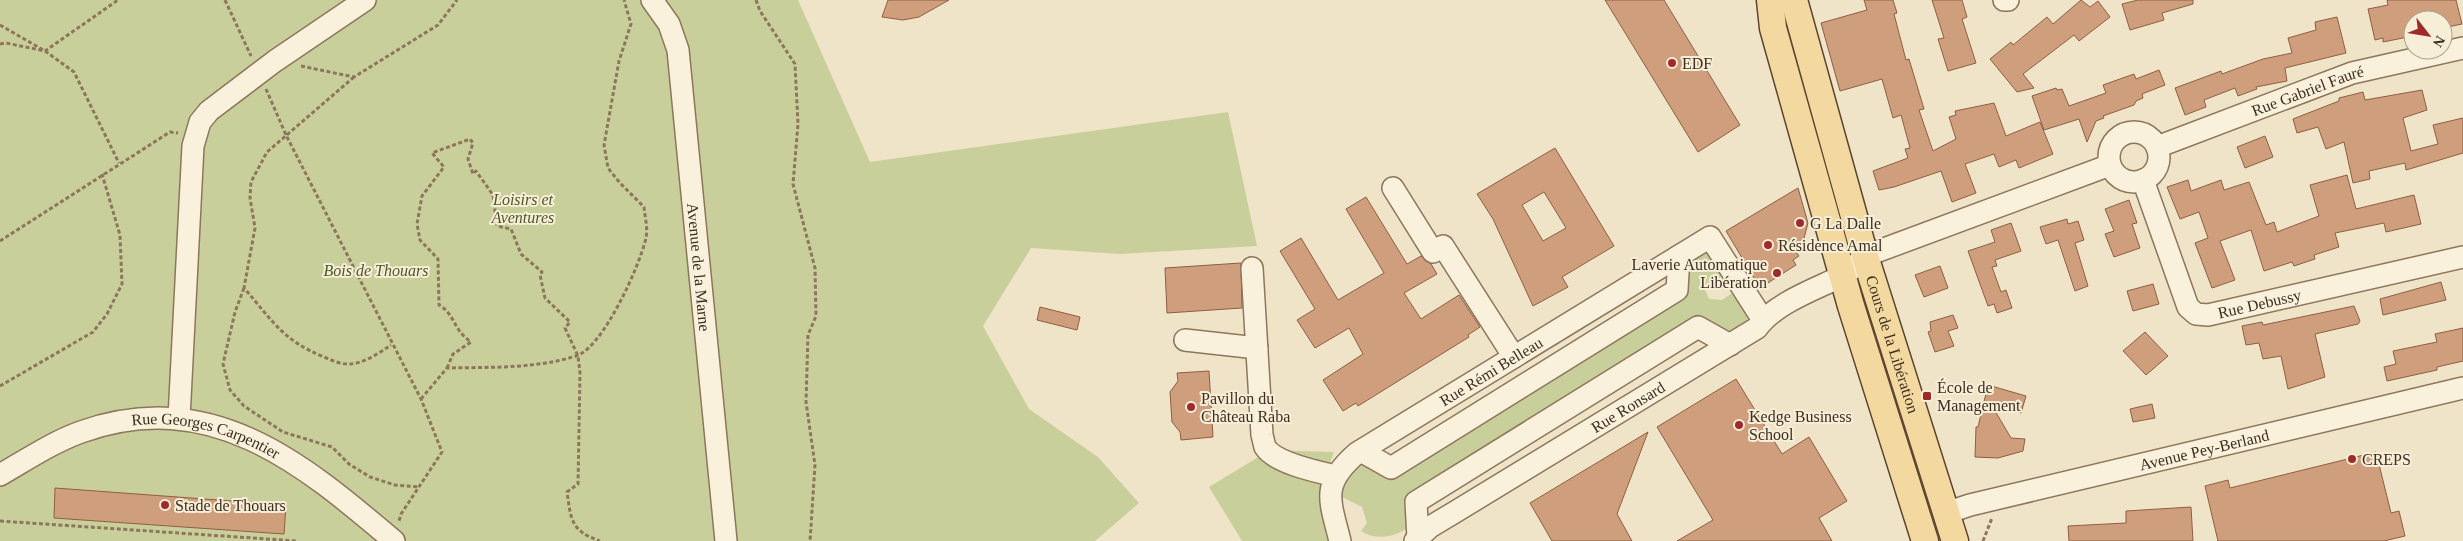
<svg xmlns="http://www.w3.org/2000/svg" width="2463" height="541" font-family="'Times New Roman',serif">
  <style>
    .green { fill: #c9cf9b }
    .building { fill: #cf9f7d; stroke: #8d5f41; fill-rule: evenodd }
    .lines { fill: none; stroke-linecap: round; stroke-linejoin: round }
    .minor-casing { stroke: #8d765c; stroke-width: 24 }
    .major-casing { stroke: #5b4430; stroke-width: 29 }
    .path { stroke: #8d765c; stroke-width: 3; stroke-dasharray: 4 2.5; stroke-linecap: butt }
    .minor { stroke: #faf1dc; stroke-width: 21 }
    .major { stroke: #f3d9a0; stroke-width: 26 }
    .poi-dot { fill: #9e2a2b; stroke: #f7eed8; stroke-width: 2 }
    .labels { text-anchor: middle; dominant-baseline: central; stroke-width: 4; stroke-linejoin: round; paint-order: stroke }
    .poi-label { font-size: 16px; fill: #3d2e20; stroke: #f7eed8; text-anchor: start }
    .street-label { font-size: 16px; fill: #3d2e20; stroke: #f7eed8 }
    .park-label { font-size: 16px; font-style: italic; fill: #4d5a26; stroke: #f7eed8 }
  </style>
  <rect width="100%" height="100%" fill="#f0e4c8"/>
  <path class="green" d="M0,0H798L870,162L1228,112L1257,246L1120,254L1031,248L983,326L1029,409L1098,457L1139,503L1095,541H0Z
    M1706,252L1712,255L1724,275L1705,289L1709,299L1722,300L1735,291L1748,315L1747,321L1727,334L1700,319L1406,501L1408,528C1393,537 1377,541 1361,531L1367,523L1362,507L1340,496L1348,474L1361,463L1391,475L1685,293V266Z
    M1270,450L1334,452L1321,486L1333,541H1242L1209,487Z"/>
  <path class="building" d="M888,0H949L919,17L903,20L882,17Z
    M1605,0H1664L1740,125L1698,152Z
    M1864,0H1893L1897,13L1894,14L1906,60L1909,59L1924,109L1919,110L1933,151L1956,139L1949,117L1956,115L1955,111L1994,103L2006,136L2040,122L2053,154L2019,168L2016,160L1999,167L1994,154L1965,164L1976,193L1952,202L1941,171L1894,187L1879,190L1873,171L1908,158L1905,149L1910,148L1901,115L1893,118L1882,79L1840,91L1821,23L1867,10Z
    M1932,0H1962L1967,17L1962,19L1976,63L1948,71L1938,39L1944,38Z
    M2081,0L2090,7L2098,1L2110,17L2079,41L2074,35L2023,74L2034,88L2017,92L1990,59L2011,42L2013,45L2047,17L2053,24Z
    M2138,0H2193V4L2162,13L2164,20L2130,30L2122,4Z
    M2387,0H2456L2462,24L2443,28V20H2413V36L2383,42V38L2375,40L2368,9L2388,5Z
    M2337,17L2346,53L2285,68L2287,81L2256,87L2257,89L2238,96L2235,88L2204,100L2206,107L2185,115L2175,88L2221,71L2222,74L2263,59L2292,53L2288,38L2316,30L2315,22Z
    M2159,70L2165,85L2142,94L2143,98L2136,101L2134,105L2103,116L2104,118L2096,121L2087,142L2079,119L2044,130L2032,96L2056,88L2057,90L2062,89L2069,106L2106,93L2103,85L2134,74L2136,79Z
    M2422,90L2427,110L2403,118L2411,151L2438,144L2433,125L2463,118V153L2406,170L2405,163L2369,171L2370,179L2353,183L2344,142L2326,149L2318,127L2297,133L2293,119L2339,101V98L2363,92L2365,100Z
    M2265,136L2273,157L2245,168L2237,147Z
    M1555,148L1614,246L1562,277L1568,287L1533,306L1493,219L1477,194ZM1544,192L1566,228L1543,241L1522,205Z
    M2347,175L2356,209L2414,195L2421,224L2386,232L2384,223L2335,233L2339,247L2314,255L2315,259L2294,266L2292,262L2264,271L2251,230L2220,241L2235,280L2212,288L2195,243L2208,238L2199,212L2180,219L2167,187L2188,180L2191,191L2221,180L2224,190L2249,182L2266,225L2274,222L2277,232L2319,216L2310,185Z
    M1798,188L1808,223L1803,242L1798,244L1800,250L1796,252L1799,256L1793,260L1796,265L1760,288L1726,231Z
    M1366,197L1407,264L1421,256L1431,264L1437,274L1404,293L1421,319L1459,295L1480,327L1468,335L1469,337L1358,406L1356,403L1343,411L1323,380L1363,354L1349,328L1315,348L1297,320L1315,309L1280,251L1301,238L1338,300L1384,273L1346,209Z
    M2129,200L2137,223L2132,224L2140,248L2114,257L2105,234L2114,231L2105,209Z
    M2067,219L2068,224L2078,221L2084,240L2075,243L2088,286L2075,291L2058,240L2046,244L2040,227Z
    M2011,223L2021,251L1995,260L1997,266L1992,267L2001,292L2006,290L2012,308L1997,313L1994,304L1988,306L1968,251L1995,242L1991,230Z
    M1241,263L1242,308L1167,313L1165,268Z
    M1940,266L1948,288L1924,297L1915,275Z
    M2441,282L2446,300L2383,315L2380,299Z
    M2153,284L2159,304L2133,311L2127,291Z
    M2354,306L2360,321L2358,324L2315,334L2325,377L2288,389L2281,356L2263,359L2259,343L2246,345L2242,326L2262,322L2263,325Z
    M1040,307L1080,317L1077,330L1037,320Z
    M1953,315L1958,328L1948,331L1954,346L1935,352L1928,332L1931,331L1930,322Z
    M2463,328V361L2437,367V370L2387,381L2384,367L2396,364L2393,351L2437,342L2435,334Z
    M2145,332L2168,356L2146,375L2123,351Z
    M1209,371L1213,437L1181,440L1180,432L1172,422L1170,392L1178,381L1177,373Z
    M1736,379L1782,454L1809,437L1847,501L1819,518L1832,541H1677L1713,520L1657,427Z
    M1988,385L2026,396L2021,413L1991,404L2011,438L2025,439L2023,451L1998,458L1975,457L1976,427H1978Z
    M2152,404L2155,418L2133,422L2130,409Z
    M1648,432L1617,514L1632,541H1552L1530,503Z
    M2376,452L2391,513L2399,511L2405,536L2384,541H2218L2205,486L2228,480L2230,488Z
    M55,488L286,505L284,534L54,518Z
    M2191,507L2193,541H2069L2068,526L2126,523V511Z"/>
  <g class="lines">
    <defs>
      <g id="minor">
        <path id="s1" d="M652,0L669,24L678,50L726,541"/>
        <path d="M2004,0H2008"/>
        <circle cx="2134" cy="157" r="25"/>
        <path id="s2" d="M2157,147L2352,73L2463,48"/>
        <path id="s3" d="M2143,180L2188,307L2196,314L2208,315L2463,257"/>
        <path d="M1393,188L1433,252L1443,246L1514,357"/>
        <path d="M1252,268L1262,435C1263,438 1264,444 1265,447C1275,463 1318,472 1336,476"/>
        <path d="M1185,340L1257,348"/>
        <path d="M179,418L193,146L200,122L209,111L275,61L365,0"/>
        <path d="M1361,451L1391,468L1677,290L1679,256"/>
        <path id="s4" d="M0,475C26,460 53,442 81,432C210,386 301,462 394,541"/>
        <path id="s5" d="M1946,513L1970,505L2463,388"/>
        <path d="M1418,538L1416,502L1698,327L1730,345"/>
        <path id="s6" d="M1340,541C1330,500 1320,485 1357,453L1710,237L1763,320"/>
        <path id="s7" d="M1415,541L1430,527L1455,512L1757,328C1775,303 1816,289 1842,276C1850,272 1858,262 1865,256L2110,165"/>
      </g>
      <g id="major">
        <path d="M1770,0L1773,28L1851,306L1925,541"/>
        <path id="s8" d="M1794,0L1865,256L1955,541"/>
      </g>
    </defs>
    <use href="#minor" class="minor-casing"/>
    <use href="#major" class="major-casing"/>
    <path class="path" d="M225,0L251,56
      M756,0L760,11L795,64L798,124L793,184L815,268L816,316L808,335L806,402L815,465L810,541
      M0,25L45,51L74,72L119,163
      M0,44L6,43L45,51L118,0
      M301,66L354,77L438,25L457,0
      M354,77L267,152L251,182L250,198L255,228L244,288C272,320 282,340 324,357C331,360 342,365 350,364C365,363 379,353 391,345
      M266,89L286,135L421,399L442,452L401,514L399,521
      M0,241L170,132L178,133
      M244,288L235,312L223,364L230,390L244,406L283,432L332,447L349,464L370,477L395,485L419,487
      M447,368L453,354L471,342C453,330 455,314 439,305L438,259L420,240L417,224L422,196L444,167L432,153L470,139L473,143L468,159L473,174L476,171L493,195L497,226L511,229L521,254L542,272L540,275L545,298L570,322L565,328L578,356L580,373L578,484L567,492C571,520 571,531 600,541
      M0,386L93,332L107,314L122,284L120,235L102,174
      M421,399L447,368C489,367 535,369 576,356C603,348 640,265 646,238C648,228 645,217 644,207L620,183L608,168L604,145L619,61L631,24L624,0
      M0,521L297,541
      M1983,541L1992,518"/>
    <use href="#minor" class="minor"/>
    <use href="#major" class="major"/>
  </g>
  <g class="poi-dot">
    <circle cx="1672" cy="63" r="5"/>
    <circle cx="1800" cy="223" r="5"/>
    <circle cx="1768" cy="245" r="5"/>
    <circle cx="1777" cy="273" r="5"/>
    <rect x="1922" y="391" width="10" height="10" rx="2.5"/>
    <circle cx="1191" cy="407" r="5"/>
    <circle cx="1739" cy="425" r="5"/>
    <circle cx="2352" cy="459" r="5"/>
    <circle cx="165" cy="505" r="5"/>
  </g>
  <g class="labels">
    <g class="poi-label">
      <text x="1682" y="63">EDF</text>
      <text x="1810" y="223">G La Dalle</text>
      <text x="1778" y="245">Résidence Amal</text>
      <text x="1767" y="264" text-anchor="end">Laverie Automatique<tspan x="1767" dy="18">Libération</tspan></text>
      <text x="1937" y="387">École de<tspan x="1937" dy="18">Management</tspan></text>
      <text x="1201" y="398">Pavillon du<tspan x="1201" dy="18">Château Raba</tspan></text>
      <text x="1749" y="416">Kedge Business<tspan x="1749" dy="18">School</tspan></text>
      <text x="2362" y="459">CREPS</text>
      <text x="175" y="505">Stade de Thouars</text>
    </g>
    <g class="street-label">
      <text stroke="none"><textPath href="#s2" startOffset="161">Rue Gabriel Fauré</textPath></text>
      <text stroke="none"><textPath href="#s1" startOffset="275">Avenue de la Marne</textPath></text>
      <text stroke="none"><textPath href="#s3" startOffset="210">Rue Debussy</textPath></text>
      <text stroke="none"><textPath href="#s8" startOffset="358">Cours de la Libération</textPath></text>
      <text stroke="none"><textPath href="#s6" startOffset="255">Rue Rémi Belleau</textPath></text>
      <text stroke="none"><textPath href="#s7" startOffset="252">Rue Ronsard</textPath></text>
      <text stroke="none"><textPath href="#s4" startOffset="221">Rue Georges Carpentier</textPath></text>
      <text stroke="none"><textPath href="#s5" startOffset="266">Avenue Pey-Berland</textPath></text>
    </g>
    <g class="park-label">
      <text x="523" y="199">Loisirs et<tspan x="523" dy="18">Aventures</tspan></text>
      <text x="376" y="270">Bois de Thouars</text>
    </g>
  </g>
  <g transform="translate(2428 35) rotate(121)"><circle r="24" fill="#f7eed8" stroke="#ada18e"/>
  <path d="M0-4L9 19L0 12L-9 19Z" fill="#9e2a2b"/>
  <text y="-8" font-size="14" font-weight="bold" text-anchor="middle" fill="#3d2e20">N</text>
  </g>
</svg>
